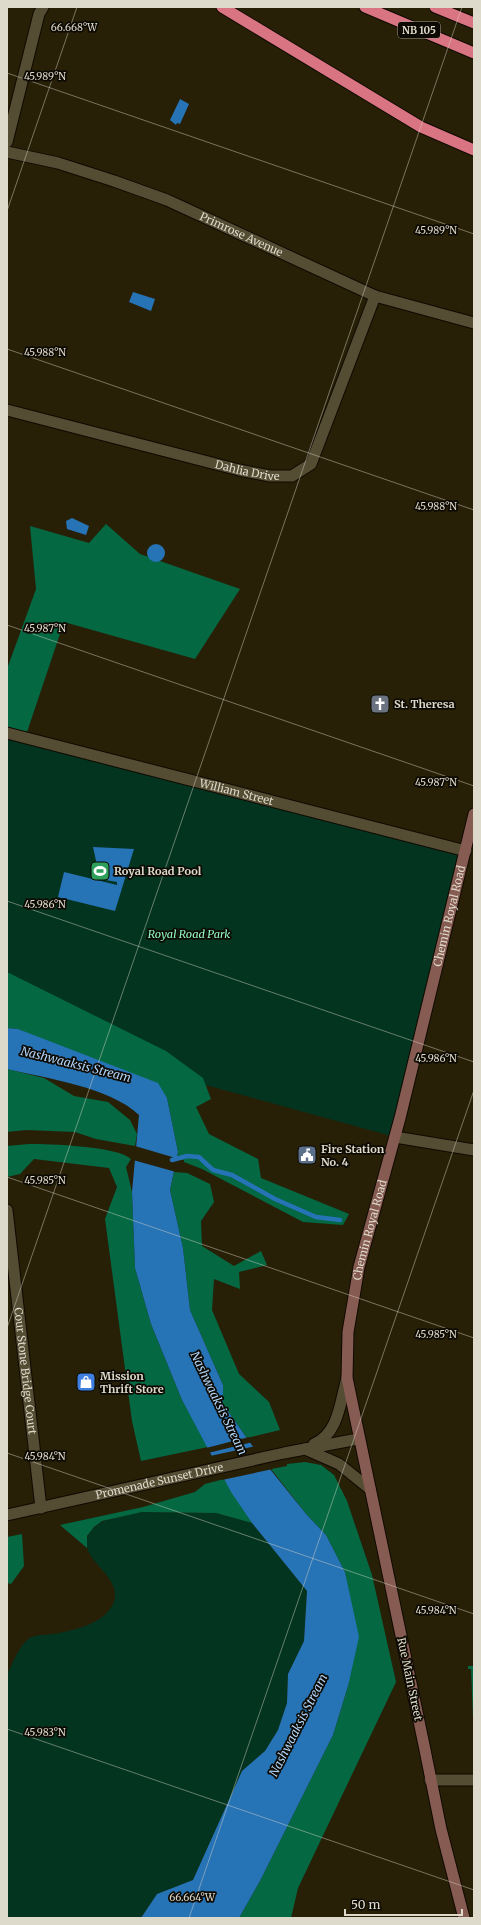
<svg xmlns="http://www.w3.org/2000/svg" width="481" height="1925" font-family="Merriweather,serif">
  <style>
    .green { fill: #03341f }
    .forest { fill: #046843 }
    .water { fill: #2673b6 }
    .pier { fill: #272007 }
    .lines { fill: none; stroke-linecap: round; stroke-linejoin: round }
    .stream { stroke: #2673b6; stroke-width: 4.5 }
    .minor-casing { stroke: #100900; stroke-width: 13 }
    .tertiary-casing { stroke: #100900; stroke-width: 13 }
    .secondary-casing { stroke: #100900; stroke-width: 13 }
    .trunk-casing { stroke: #100900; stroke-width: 13 }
    .minor { stroke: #544c33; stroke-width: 11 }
    .tertiary { stroke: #544c33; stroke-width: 11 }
    .secondary { stroke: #865b51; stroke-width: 11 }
    .trunk { stroke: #d97483; stroke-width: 11 }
    .ticks { fill: none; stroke: #dedacb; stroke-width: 1; stroke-opacity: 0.45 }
    .labels { text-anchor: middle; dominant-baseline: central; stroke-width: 3.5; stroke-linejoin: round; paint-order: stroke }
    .shield { fill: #0d0a03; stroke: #9f9c8f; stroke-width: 1 }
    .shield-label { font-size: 10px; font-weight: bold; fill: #dedacb }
    .street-label { font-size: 11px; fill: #dedacb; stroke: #0d0a03 }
    .poi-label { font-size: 11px; font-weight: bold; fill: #dedacb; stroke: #0d0a03; text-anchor: start }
    .park-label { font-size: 11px; font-style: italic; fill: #91fcc5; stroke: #0d0a03 }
    .water-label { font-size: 12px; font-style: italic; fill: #b0d4f8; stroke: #0d0a03 }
    .ticks-label { font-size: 10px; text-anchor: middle; fill: #dedacb; stroke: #0d0a03; stroke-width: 3.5; stroke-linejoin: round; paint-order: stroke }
  </style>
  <rect width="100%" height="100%" fill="#272007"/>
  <path class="green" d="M7,733L466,851L395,1137L202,1084L18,1029L7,1028Z
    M142,1512L216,1513L252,1523L307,1591L304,1641L288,1674L287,1703L278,1730L265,1751L242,1771L193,1880L157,1894L141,1918H7V1674C13,1664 17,1650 25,1642C33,1633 42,1636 53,1634C72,1631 104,1624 113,1604C126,1575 72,1558 90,1532C94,1528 98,1523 104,1521C116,1517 129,1515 142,1512Z"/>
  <path class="forest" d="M106,524L140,554L240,589L195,659L64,622L25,738L7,733V669L36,589L30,526L89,543Z
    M7,972L166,1051L203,1078L211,1099L196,1107L209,1134L258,1159L261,1178L349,1214L343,1225L303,1222L202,1169L184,1162V1160L177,1158L178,1152L167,1098L18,1029L7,1028Z
    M7,1069L44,1078L74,1096L108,1102L130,1120L137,1134L135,1146L96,1139L75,1132L26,1130L7,1132Z
    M29,1144C50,1144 117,1146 131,1159L126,1167L132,1192L135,1268L151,1324L182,1400L208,1447L141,1461L132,1421L105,1219L117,1187L109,1168L34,1159L20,1174L7,1177V1146Z
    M174,1172L187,1173L210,1184L214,1202L201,1221L202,1246L234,1266L261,1251L267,1265L239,1272L240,1289L214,1279L212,1310L239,1374L269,1402L280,1430L247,1438L223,1404V1385L190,1310L183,1248L170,1190Z
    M305,1462L321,1465L334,1475L347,1501L372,1575L396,1682L298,1888L291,1918H239L260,1881L333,1735L348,1686L351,1604L345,1572L326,1535L307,1515L271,1469L287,1466V1464Z
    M224,1479L252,1523L216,1513L142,1512L102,1521L94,1527L87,1536V1548L60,1525L143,1507L195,1492L205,1484Z
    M22,1534L24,1566L11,1584L7,1583V1537Z
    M468,1666H474V1742L471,1669H468Z"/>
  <path class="water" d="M180,99L189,104L180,124L177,123L176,125L170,120Z
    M133,292L155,299L151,311L129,302Z
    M72,518L89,526L86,535L67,529L66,521Z
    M147 553a9 9 0 1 1 18 0a9 9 0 1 1-18 0Z
    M93,847L134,849L115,911L58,897L64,872L117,885V882L100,879Z
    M7,1028L18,1029L158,1083L167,1098L178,1152L170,1190L183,1248L190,1310L223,1385V1404L261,1458L307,1515L326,1535L345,1572L359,1637L348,1686L333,1735L260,1881L239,1918H141L157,1894L193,1880L242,1771L265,1751L278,1730L287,1703L288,1674L304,1641L307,1591L252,1523L231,1492L182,1400L151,1324L135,1268L132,1192L139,1115C110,1087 45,1078 7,1069Z"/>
  <path class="pier" d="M135,1146L179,1159L176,1172L133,1160Z
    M249,1437L253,1442L208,1453L206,1448Z
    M256,1446L273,1469L222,1480L210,1456Z"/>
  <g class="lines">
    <path class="stream" d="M172,1160L187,1156L199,1157L213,1170L232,1175L275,1199L316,1217L340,1220"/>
    <defs>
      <g id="minor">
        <path d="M7,142L39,14L43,7"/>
        <path id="s1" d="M7,152L58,163L114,181L167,200L375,296L474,323"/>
        <path id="s2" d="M7,410L239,470L270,476H292L311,464L375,296"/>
        <path id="s3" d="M7,733L466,851"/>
        <path d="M395,1137L474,1150"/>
        <path id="s4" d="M7,1210L41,1508"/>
        <path d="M430,1780H474"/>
      </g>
      <g id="tertiary">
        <path d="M314,1444C339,1433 340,1402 347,1378"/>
        <path d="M305,1449L339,1464L370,1489"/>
        <path id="s5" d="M7,1515L284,1453L358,1439"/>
      </g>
      <g id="secondary">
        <path id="s6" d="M464,1918L441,1829L424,1745L347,1378L348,1332L359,1267L400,1118L474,814"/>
      </g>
      <path id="trunk" d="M222,7L421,127L474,150
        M365,7L474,53
        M435,7L474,23"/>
    </defs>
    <use href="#minor" class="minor-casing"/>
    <use href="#tertiary" class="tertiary-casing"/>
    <use href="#secondary" class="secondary-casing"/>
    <use href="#trunk" class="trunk-casing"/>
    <use href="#minor" class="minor"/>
    <use href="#tertiary" class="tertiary"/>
    <use href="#secondary" class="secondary"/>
    <use href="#trunk" class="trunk"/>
  </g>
  <path class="ticks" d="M7,73L474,234M7,211L77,7M7,349L474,510M7,625L474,786M7,901L474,1062M7,1177L474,1338M7,1328L462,7M7,1453L474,1614M7,1729L474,1890M189,1918L474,1090"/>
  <defs>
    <symbol id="church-square" viewBox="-11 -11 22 22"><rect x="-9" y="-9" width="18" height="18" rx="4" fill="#6b7280" stroke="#0d0a03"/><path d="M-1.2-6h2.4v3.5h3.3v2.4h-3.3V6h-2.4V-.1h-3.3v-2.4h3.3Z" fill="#fff"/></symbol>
    <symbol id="stadium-square" viewBox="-11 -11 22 22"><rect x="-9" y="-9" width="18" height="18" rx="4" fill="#2e9e5b" stroke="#0d0a03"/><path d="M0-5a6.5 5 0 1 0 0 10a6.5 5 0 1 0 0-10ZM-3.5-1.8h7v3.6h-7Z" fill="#fff"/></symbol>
    <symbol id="civic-square" viewBox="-11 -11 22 22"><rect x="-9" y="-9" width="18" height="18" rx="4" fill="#5c6f8a" stroke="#0d0a03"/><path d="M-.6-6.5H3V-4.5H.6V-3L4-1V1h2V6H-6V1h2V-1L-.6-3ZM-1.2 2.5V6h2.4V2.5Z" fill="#fff"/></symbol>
    <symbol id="shop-square" viewBox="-11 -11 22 22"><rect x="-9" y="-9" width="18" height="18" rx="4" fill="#3f7fe0" stroke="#0d0a03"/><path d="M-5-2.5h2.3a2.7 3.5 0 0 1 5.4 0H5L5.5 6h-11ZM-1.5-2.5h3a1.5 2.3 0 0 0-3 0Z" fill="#fff"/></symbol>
  </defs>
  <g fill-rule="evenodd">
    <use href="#church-square" x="369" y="693" width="22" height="22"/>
    <use href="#stadium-square" x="89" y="860" width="22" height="22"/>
    <use href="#civic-square" x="296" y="1144" width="22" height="22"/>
    <use href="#shop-square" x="75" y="1371" width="22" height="22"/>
  </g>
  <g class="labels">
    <rect class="shield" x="398" y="22" width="42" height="16" rx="3"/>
    <g class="shield-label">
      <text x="419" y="30">NB 105</text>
    </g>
    <g class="street-label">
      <text stroke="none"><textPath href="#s1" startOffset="249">Primrose Avenue</textPath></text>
      <text stroke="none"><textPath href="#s2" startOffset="248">Dahlia Drive</textPath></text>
      <text stroke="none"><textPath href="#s3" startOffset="237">William Street</textPath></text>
      <text stroke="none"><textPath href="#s6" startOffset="1027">Chemin Royal Road</textPath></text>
      <text stroke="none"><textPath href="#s6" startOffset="703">Chemin Royal Road</textPath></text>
      <text stroke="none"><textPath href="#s4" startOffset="162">Cour Stone Bridge Court</textPath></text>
      <text stroke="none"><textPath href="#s5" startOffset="156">Promenade Sunset Drive</textPath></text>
      <text transform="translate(410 1679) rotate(78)">Rue Main Street</text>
    </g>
    <g class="poi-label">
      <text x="394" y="704">St. Theresa</text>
      <text x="114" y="871">Royal Road Pool</text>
      <text x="321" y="1149">Fire Station<tspan x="321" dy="13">No. 4</tspan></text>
      <text x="100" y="1376">Mission<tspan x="100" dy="13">Thrift Store</tspan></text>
    </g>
    <g class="park-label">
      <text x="189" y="934">Royal Road Park</text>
    </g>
    <g class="water-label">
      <text transform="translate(76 1064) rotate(14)">Nashwaaksis Stream</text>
      <text transform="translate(219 1403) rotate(64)">Nashwaaksis Stream</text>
      <text transform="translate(298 1725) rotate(-63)">Nashwaaksis Stream</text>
    </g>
  </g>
  <g class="ticks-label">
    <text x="74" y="31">66.668°W</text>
    <text x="45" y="80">45.989°N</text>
    <text x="436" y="234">45.989°N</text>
    <text x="45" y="356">45.988°N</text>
    <text x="436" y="510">45.988°N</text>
    <text x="45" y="632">45.987°N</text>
    <text x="436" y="786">45.987°N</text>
    <text x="45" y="908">45.986°N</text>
    <text x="436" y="1062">45.986°N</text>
    <text x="45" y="1184">45.985°N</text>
    <text x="436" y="1338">45.985°N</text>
    <text x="45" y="1460">45.984°N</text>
    <text x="436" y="1614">45.984°N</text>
    <text x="45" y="1736">45.983°N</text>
    <text x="192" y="1901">66.664°W</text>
  </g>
  <rect width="481" height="1925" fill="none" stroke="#dedacb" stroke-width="16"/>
  <path d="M345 1909v6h117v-6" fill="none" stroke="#dedacb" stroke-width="2"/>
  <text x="351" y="1909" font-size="12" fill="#dedacb" stroke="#0d0a03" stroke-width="3" paint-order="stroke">50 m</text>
</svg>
